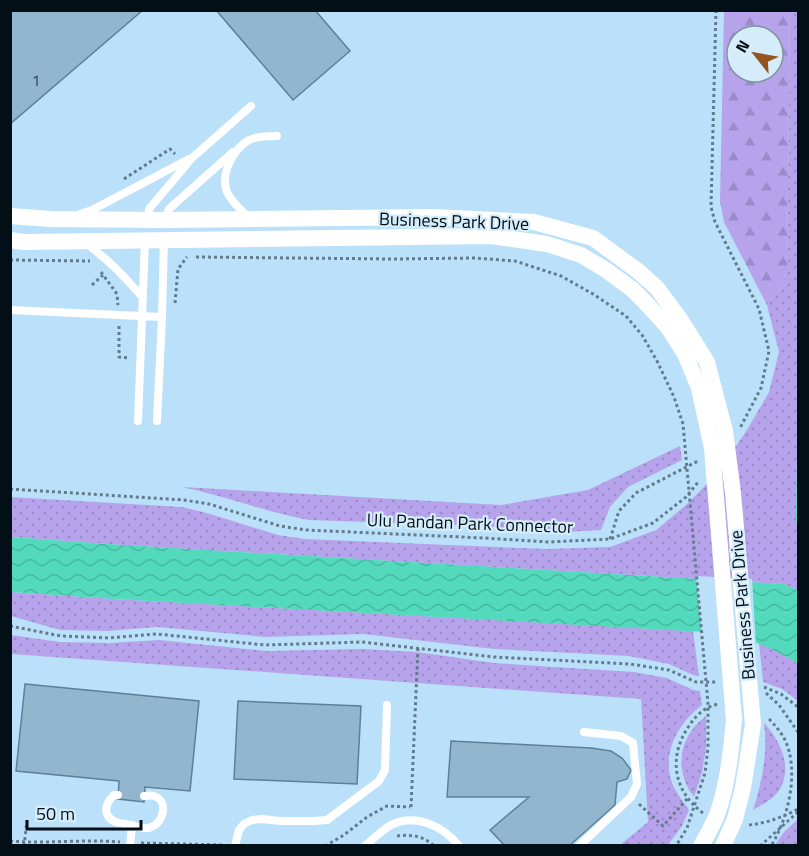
<svg xmlns="http://www.w3.org/2000/svg" width="809" height="856" font-family="'Titillium Web',sans-serif">
  <style>
    .grass { fill: url(#grass-dots) }
    .forest { fill: url(#forest-firs); fill-rule: evenodd }
    .water { fill: url(#water-waves) }
    .pier { fill: #bbe1fa }
    .building { fill: #91b6ce; stroke: #5d8096; stroke-width: 1.5 }
    .lines { fill: none; stroke-linecap: round; stroke-linejoin: round }
    .path { stroke: #627c8d; stroke-width: 3; stroke-dasharray: 3 3; stroke-linecap: butt }
    .lane { stroke: #fff; stroke-width: 8 }
    .street { stroke: #fff; stroke-width: 16 }
    .labels { text-anchor: middle; dominant-baseline: central; stroke-width: 4.5; stroke-linejoin: round; paint-order: stroke }
    .number-label { font-size: 15px; fill: #263945 }
    .street-label { font-size: 18px; fill: #030f17; stroke: #d5ecfb }
  </style>
  <defs>
    <pattern id="grass-dots" width="8" height="8" patternUnits="userSpaceOnUse" patternTransform="scale(1.5)"><rect width="8" height="8" fill="#b6a3eb"/><path d="M2 2h.1M6 6h.1" fill="none" stroke="#9b8bc9" stroke-width="1.8" stroke-linecap="round"/></pattern>
    <pattern id="forest-firs" width="22" height="20" patternUnits="userSpaceOnUse" patternTransform="scale(1.5)"><rect width="22" height="20" fill="#b6a3eb"/><path d="M5 1l3.5 6h-7zM16 11l3.5 6h-7z" fill="#9b8bc9"/></pattern>
    <pattern id="water-waves" width="16" height="10" patternUnits="userSpaceOnUse" patternTransform="scale(1.5)"><rect width="16" height="10" fill="#53d9bb"/><path d="M0 5q4-4 8 0t8 0" fill="none" stroke="#47b9a0"/></pattern>
  </defs>
  <rect width="100%" height="100%" fill="#bbe1fa"/>
  <path class="grass" d="M790,11H798V401L796,519L798,533V590L783,584L122,545L11,537L10,497L182,507L207,513L278,535L305,539L546,549L610,547L656,530L686,505L709,482L727,459L747,430L769,392L779,352L767,305L780,289L787,270Z
    M680,446L682,460L628,487L610,507L601,530L547,533L486,526L309,520C266,512 225,496 182,487L501,505L588,490Z
    M10,592L115,599L693,631L699,676L693,675L669,664L629,656L494,649L363,634L266,637L157,627L107,631L60,630L11,616Z
    M11,635L60,642L110,643L159,640L267,651L362,649L417,652L494,663L634,672L667,678L693,690L700,691L702,705C680,722 664,748 670,776C673,789 681,799 689,810L682,826L668,845H620L648,822L641,699L11,654Z
    M759,643L779,652L798,664V701L782,689L763,682Z
    M706,716V747L702,773L694,797C673,771 679,735 706,716Z
    M764,723C780,740 793,766 780,789C774,799 763,804 753,810C762,782 768,752 764,723Z
    M798,819V845H775L784,832Z"/>
  <path class="forest" d="M724,11H790L787,270L780,289L767,305L724,222L720,201ZM737,36H773V72H737Z"/>
  <path class="water" d="M798,399V533L796,519Z
    M10,537L122,545L783,584L798,590V664C772,647 754,641 723,633L115,599L11,592Z"/>
  <path class="pier" d="M696,576L752,579L756,645L723,636L702,635Z"/>
  <path class="building" d="M10,10H143L10,124Z
    M216,10H315L350,51L293,100Z
    M25,684L199,701L190,791L145,787L144,802L118,799L119,781L16,771Z
    M238,701L361,706L357,784L234,779Z
    M451,741L591,748L611,751L622,758L631,770L627,779L617,782L615,805L569,846H505L490,830L529,797H447Z"/>
  <g class="lines">
    <path class="path" d="M716,10L711,207L715,222L759,309L769,351L761,388L740,428
      M124,179L170,149L175,154
      M196,257L393,259L475,258L515,261L561,276L593,294L626,316L642,335L657,361L674,397L683,424L708,704V747L705,773L687,828L676,846
      M10,260L90,261
      M101,272L117,294L118,305
      M92,285L103,275
      M175,303L178,269L187,257
      M119,326V357L129,358
      M10,489L184,500L209,504L280,526L306,530L484,538L549,542L610,539L653,523L686,497L699,481
      M610,539L619,511L636,493L698,461
      M10,626L61,636L109,638L157,634L265,645L362,642L494,657L630,664L669,670L696,682H716
      M764,687L781,694L798,707
      M766,693L779,705L798,732
      M769,719C775,725 780,731 784,738C800,769 789,817 771,846
      M639,804L663,826L688,798
      M411,807L418,647
      M703,813C673,791 668,756 689,726C696,715 705,707 718,704
      M749,825C767,823 783,817 798,809
      M397,836C410,834 424,836 434,846
      M10,841C47,844 83,839 120,842
      M141,843L224,845
      M24,846L27,821
      M325,846L344,835L367,817L387,806L410,807
      M760,846L798,812"/>
    <path class="lane" d="M80,214L92,210L189,159
      M248,217C241,210 231,201 227,192C220,174 233,149 249,140C257,136 268,136 277,136
      M148,219L149,209L192,158L251,106
      M165,220L169,209L233,152
      M87,244C110,261 125,277 143,298
      M10,310L162,317
      M138,421L145,240
      M157,421L162,317L164,240
      M118,795H114C108,801 103,808 108,816C112,822 118,823 125,824C132,825 142,829 148,828C163,826 170,801 154,796C151,795 147,796 144,796
      M130,846L132,825
      M235,846L239,830L244,824L252,820L262,819L280,821H314L327,820L379,781L385,770L387,705
      M365,846C373,839 382,830 391,825C416,813 443,826 459,846
      M579,846L631,797L637,784L633,743L621,736L584,732"/>
    <path class="street" d="M10,216L51,219L165,220L433,217L534,222L593,238L638,271L657,288L680,319L707,362L725,431L733,493L753,724L743,788L735,819L723,846
      M10,240L24,242L491,236L547,244L581,255L606,270L632,289L645,302L667,326L685,354L699,388L712,448L734,720C731,751 728,782 718,812C714,824 707,835 701,846"/>
  </g>
  <g class="labels">
    <g class="number-label">
      <text x="36" y="80">1</text>
    </g>
    <g class="street-label">
      <text transform="translate(454 221) rotate(2)">Business Park Drive</text>
      <text transform="translate(470 523) rotate(2)">Ulu Pandan Park Connector</text>
      <text transform="translate(742 605) rotate(-95)">Business Park Drive</text>
    </g>
  </g>
  <rect width="809" height="856" fill="none" stroke="#030f17" stroke-width="24"/>
  <g transform="translate(755 54) rotate(301)"><circle r="28" fill="#d5ecfb" stroke="#8194a0" stroke-width="1.5"/>
  <path d="M0-4.5L10 22L0 15L-10 22Z" fill="#94541f"/>
  <text y="-9" font-size="16" font-weight="bold" text-anchor="middle" fill="#030f17">N</text>
  </g>
  <path d="M27 820v9h114v-9" fill="none" stroke="#030f17" stroke-width="3"/>
  <text x="36" y="820" font-size="18" fill="#030f17" stroke="#d5ecfb" stroke-width="4.5" paint-order="stroke">50 m</text>
</svg>
